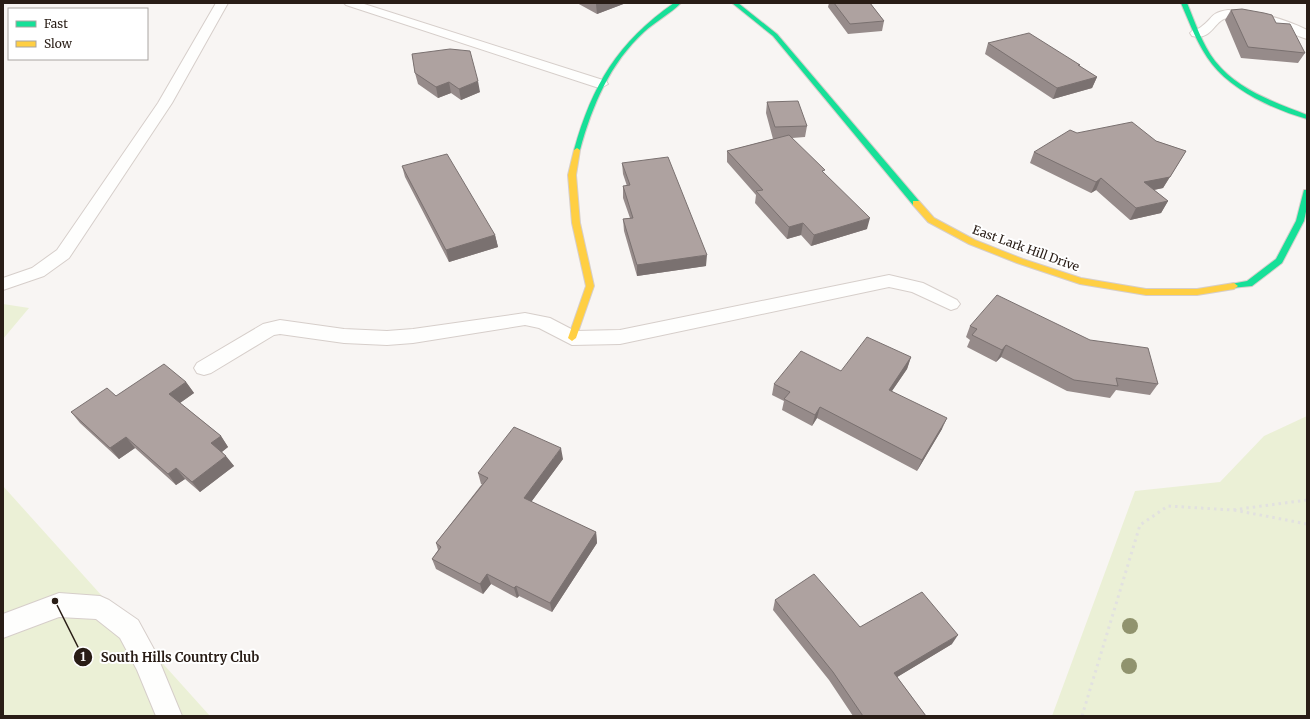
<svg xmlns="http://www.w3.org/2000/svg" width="1310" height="719" font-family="Merriweather,serif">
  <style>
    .green { fill: #ebf0d6 }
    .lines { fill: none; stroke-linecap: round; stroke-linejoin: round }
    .lane-casing { stroke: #d6ceca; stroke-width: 2 }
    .street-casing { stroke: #d6ceca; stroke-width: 2 }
    .fast-casing { stroke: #d6ceca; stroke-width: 2 }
    .slow-casing { stroke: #d6ceca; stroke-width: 2 }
    .path { stroke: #e2e1e0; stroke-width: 3; stroke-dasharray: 2.5 4; stroke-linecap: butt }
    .lane { fill: #fefefd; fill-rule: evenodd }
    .street { fill: #fefefd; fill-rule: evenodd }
    .fast { fill: #16e098; fill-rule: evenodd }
    .slow { fill: #ffcf43; fill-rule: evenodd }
    .tree { fill: #90936e }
    .wall { fill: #968b8a }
    .shaded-wall { fill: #7a7170 }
    .building { fill: #aea2a0; stroke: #7a7170 }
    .labels { text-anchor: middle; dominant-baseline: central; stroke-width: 4; stroke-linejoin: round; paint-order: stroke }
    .street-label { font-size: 12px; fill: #291d16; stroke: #fff }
    .leader { fill: none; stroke: #291d16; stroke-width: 1.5 }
    .callout-dot { fill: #291d16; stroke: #fff; stroke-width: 1.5 }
    .mark-label { font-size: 12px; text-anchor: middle; font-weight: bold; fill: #fff }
    .callout-label { font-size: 13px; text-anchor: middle; font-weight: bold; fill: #291d16; stroke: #fff; stroke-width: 4; stroke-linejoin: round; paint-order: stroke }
  </style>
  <rect width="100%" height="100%" fill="#f8f5f3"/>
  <path class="green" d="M3,304L29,308L3,339Z
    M1307,416V716H1052L1135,491L1220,482L1264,436Z
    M3,486L210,716H3Z"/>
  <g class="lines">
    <defs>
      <path id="lane" d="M216,3H228L172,103L69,258L44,276L3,290V278L32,268L57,250L158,103Z
        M344,3H361L606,81L608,84L601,88L596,87L346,5Z
        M889,275L923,283L957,300L960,304L957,308L951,310L912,292L889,287L620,344L572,345L539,328L525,325L413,343L387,345L344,343L280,334L274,335L211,373L204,375L197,373L194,368L197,363L263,324L280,320L344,329L387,331L413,329L525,313L550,318L575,331L620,330Z
        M59,593L100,596L109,600L138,620L156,653L182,716H156L137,670L120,638L96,619L59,617L3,638V614Z"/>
      <path id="street" d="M1228,10C1254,11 1283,18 1307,30V39C1300,37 1294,34 1287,31C1269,24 1248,17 1229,18C1214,18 1214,41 1192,36L1190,33C1193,29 1197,30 1201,27C1214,18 1209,13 1228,10Z"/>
      <path id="fast" d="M674,3H681C670,14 656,21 644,32C610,63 592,106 580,150L577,152L575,151L574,150C592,85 618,42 674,3Z
        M732,3H738L777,34L919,201V205H913L773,36Z
        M1181,3H1187C1195,22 1202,44 1215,61C1238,90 1274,102 1307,115V119C1275,110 1233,91 1212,64C1198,46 1190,24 1181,3Z
        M1304,190H1307V207L1304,221L1282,263L1252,286L1231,288L1230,286L1231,284L1247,281L1276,259L1296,221Z"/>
      <path id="slow" d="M577,148L580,150L576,175L580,223L594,286L576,338L572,341L568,338L586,286L572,223L568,175L574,150Z
        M913,201H919L934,218L975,240L1023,259L1081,278L1146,289H1197L1234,283L1238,286L1234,289L1197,295H1146L1080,284L1017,263L969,244L928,222L913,205Z"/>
    </defs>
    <use href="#lane" class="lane-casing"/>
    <use href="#street" class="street-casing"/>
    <use href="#fast" class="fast-casing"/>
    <use href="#slow" class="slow-casing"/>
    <path class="path" d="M1234,510L1307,524
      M1082,716L1140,525L1168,506L1232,510L1307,500"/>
    <use href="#lane" class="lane"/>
    <use href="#street" class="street"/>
    <use href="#fast" class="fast"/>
    <use href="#slow" class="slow"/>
  </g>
  <g class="tree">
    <circle cx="1130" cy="626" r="8"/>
    <circle cx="1129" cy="666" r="8"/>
  </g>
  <path class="wall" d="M577,3H626L597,14Z
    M829,3H870L884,21L882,31L848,34L828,7Z
    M1231,10L1276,23L1305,53L1298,63L1241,58L1225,20Z
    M988,43L1080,65L1079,66L1097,77L1092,88L1053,99L985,54Z
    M412,54L480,92L461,100L451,93L438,98L418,84L415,73Z
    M767,102L807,126L805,137L792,138L824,173L867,229L811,246L801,235L787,239L755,203L756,195L727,162V151L773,139L766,113Z
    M1156,141L1186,151L1163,188L1154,190L1168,201L1161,213L1130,220L1096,190L1091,193L1030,163L1034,152Z
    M622,163L706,266L637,276L624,231L623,219L630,218L623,198V186H627L623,174Z
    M402,166L495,235L498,247L449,262L405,177Z
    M970,326L1158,384L1150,395L1116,390L1110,398L1067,391L1001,357L996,362L967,347L970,340L966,337Z
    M911,357L907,369L892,391L942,429L917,471L817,418L812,426L782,410L784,401L772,395L774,384Z
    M186,382L194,393L180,403L221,436L228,447L222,452L234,466L200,492L185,479L176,485L135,448L119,459L80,423L71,412L116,396Z
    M563,459L531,502L596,532L597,543L552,612L519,596L517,598L491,584L483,594L436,569L432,559L438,550L436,543L482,484H481L478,473Z
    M775,600L860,627L952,644L897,677L926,716H853L829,680L773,610Z"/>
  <path class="shaded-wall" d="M599,3H626L597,14L596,4Z
    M1097,77L1092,88L1053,99L1057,88Z
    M478,81L480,92L461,100L459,89Z
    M449,82L451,93L438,98L436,87Z
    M1186,151L1163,188L1138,193L1144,182Z
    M1101,178L1096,190L1091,193L1096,182Z
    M1168,201L1161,213L1130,220L1136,208Z
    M870,218L867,229L811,246L814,235Z
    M803,223L801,235L787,239L789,227Z
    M495,235L498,247L449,262L446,250Z
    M707,255L706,266L637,276V265Z
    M1006,345L1001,357L996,362L1002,350Z
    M911,357L907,369L885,401L889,390Z
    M186,382L194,393L177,405L169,394Z
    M820,407L817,418L812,426L815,415Z
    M947,418L942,429L917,471L922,460Z
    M221,436L228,447L219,454L211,443Z
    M126,437L135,448L119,459L110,448Z
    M561,448L563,459L526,509L524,498Z
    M226,456L234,466L200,492L192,482Z
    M176,468L185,479L176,485L168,474Z
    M596,532L597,543L552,612L550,603Z
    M487,574L491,584L483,594L480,584Z
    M516,586L519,596L517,598L514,588Z
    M958,635L952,644L889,682L894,673Z"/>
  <path class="building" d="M834,3H870L884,21L850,24Z
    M1242,9L1264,13L1272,15L1276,23L1290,24L1305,53L1248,47L1231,10Z
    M1029,33L1080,65H1078L1097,77L1057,88L988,43Z
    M450,49L470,51L478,81L459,89L449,82L436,87L415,73L412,54Z
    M798,101L807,126L775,127L767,102Z
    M1132,122L1156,141L1186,151L1170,177L1144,182L1168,201L1136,208L1101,178L1096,182L1034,152L1070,130L1077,133Z
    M789,135L825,170L822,171L870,218L814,235L803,223L789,227L756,191L763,190L727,151Z
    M447,154L495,235L446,250L402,166Z
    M668,157L707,255L637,265L623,219L633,218L623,186L630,185L622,163Z
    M997,295L1090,340L1148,348L1158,384L1116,378L1118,386L1074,380L1006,345L1002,350L972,335L977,329L970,326Z
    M867,337L911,357L889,390L947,418L922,460L820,407L815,415L784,399L790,392L774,384L801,351L841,371Z
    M164,364L186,382L169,394L221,436L211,443L226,456L192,482L176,468L168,474L126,437L110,448L71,412L107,388L116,396Z
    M514,427L561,448L524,498L596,532L550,603L516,586L514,588L487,574L480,584L432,559L441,547L436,543L488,478L478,473Z
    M814,574L860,627L922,592L958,635L894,673L926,716H863L833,672L775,600Z"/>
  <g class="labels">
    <g class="street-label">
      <text transform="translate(1026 248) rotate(20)">East Lark Hill Drive</text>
    </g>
  </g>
  <path class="leader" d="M55 601L83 657"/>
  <g class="callout-dot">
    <circle cx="55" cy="601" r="4"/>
    <circle cx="83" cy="657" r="10"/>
  </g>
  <g class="mark-label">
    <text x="83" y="661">1</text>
  </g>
  <g class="callout-label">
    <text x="180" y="662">South Hills Country Club</text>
  </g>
  <rect width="1310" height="719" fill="none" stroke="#291d16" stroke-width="8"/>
  <rect x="8" y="8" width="140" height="52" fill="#ffffff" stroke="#a9a5a2"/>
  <rect x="16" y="21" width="20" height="6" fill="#16e098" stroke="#a9a5a2"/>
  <text x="44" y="28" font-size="12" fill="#291d16">Fast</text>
  <rect x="16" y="41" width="20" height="6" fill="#ffcf43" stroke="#a9a5a2"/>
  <text x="44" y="48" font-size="12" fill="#291d16">Slow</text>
</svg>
